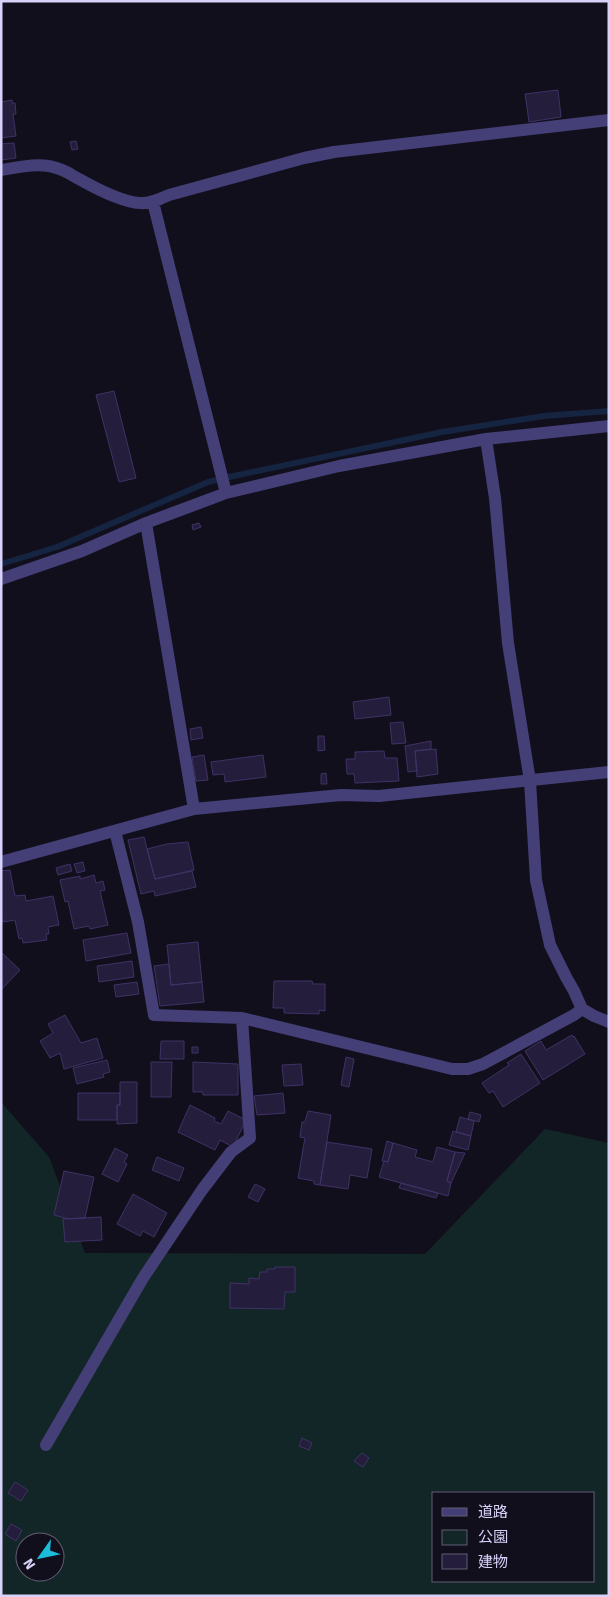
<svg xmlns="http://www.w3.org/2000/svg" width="610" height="1597" font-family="Signika,'Noto Sans JP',sans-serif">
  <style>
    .green { fill: #132627; fill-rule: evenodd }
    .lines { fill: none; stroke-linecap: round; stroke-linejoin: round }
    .stream { stroke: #152441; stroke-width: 6 }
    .building { fill: #251d3c; stroke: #3f3265 }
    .minor { stroke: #443f77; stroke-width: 12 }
  </style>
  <rect width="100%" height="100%" fill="#120f1d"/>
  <path class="green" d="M1,1102L49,1157L85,1253L425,1254L545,1129L609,1143V1596H1ZM434,1493H594V1581H434ZM25,1542H55V1572H25Z"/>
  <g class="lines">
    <path class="stream" d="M1,564L57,547L208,482L229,477L442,432L544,416L609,411"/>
  </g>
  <path class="building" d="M558,90L561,117L529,122L525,94Z
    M12,100V103H15L16,114H13L16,136L1,138V102Z
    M76,141L78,149L72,150L70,142Z
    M14,143L16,158L1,160V144Z
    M114,391L136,478L119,482L96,395Z
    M199,523L201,527L193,530L192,525Z
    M389,697L391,715L355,719L353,702Z
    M403,722L406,743L392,744L390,723Z
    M201,727L203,738L191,740L190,729Z
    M318,736H324L325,750L318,751Z
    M431,741V749L415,751L417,771L408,772L405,746Z
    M436,749L438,774L417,777L415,751Z
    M384,751L385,758H397L399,781L355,783L354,774H347L346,759H355V752Z
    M204,755L208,780L196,781L192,757Z
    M263,755L266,777L225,782L224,774L213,775L211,762Z
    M326,773L327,784H321V774Z
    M144,837L155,879L192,871L196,887L155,896L154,891L141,894L128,840Z
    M188,842L194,870L155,879L147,849L167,844Z
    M83,862L85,871L77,873L74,864Z
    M70,864L72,871L58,875L56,868Z
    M10,870L15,896L25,895L26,901L53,896L59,925L48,927L49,934H46L47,940L23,943L22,938L19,939L15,920L3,922L1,916V871Z
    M94,875L96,883L103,881L105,890L100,891L108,925L90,929L89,926L74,929L68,901L65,902L60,880L80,876V879Z
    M127,933L131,953L86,961L83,940Z
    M198,942L202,982L171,985L167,945Z
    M1,952L20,970L1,990Z
    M132,961L134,977L99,982L97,966Z
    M169,964L171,985L202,982L204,1002L160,1006L154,966Z
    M274,981H312L313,984H325V1011L319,1010V1014L284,1013V1008H273Z
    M137,982L139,994L116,997L114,985Z
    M65,1015L81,1043L97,1038L103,1058L64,1069L60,1053L50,1058L40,1041L53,1033L48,1024Z
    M572,1035L573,1037L574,1036L585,1054L543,1080L525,1051L541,1041L546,1050Z
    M161,1041H184V1059H160Z
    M192,1047H198V1053H192Z
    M521,1054L540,1083L503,1107L493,1091L489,1093L482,1083L509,1065L507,1063Z
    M346,1057L354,1059L349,1087L341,1085Z
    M107,1060L110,1072L103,1074L104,1077L77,1084L73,1068Z
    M151,1062H172L171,1097H151Z
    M193,1062L238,1064V1095H203V1092H193Z
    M301,1064L303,1085L284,1086L282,1065Z
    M120,1082H137V1123L117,1124V1105H120Z
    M78,1093H120V1105H117V1120H78Z
    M283,1093L285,1113L257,1115L254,1096Z
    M190,1105L215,1118L214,1121L221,1124L228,1111L246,1120L233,1147L220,1140L215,1150L178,1132Z
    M308,1111L331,1115L320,1185L314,1184V1181L298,1178L305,1138L300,1137L302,1122H305Z
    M470,1112L481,1115L479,1122L468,1119Z
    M460,1117L474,1121L471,1136L456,1132Z
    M453,1131L471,1136L468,1150L449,1145Z
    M387,1141L393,1143L388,1162L382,1161Z
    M327,1142L372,1149L367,1178L350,1175L348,1189L320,1185Z
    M393,1143L417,1150L415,1157L433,1162L437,1147L455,1152L447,1181L451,1183L448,1196L379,1177L384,1161L388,1162Z
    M115,1148L128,1155L124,1162L127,1164L118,1182L102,1174Z
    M455,1152L465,1153L451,1183L447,1181Z
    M157,1157L184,1168L179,1181L152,1170Z
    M64,1171L94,1177L85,1218L69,1219L54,1215Z
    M401,1183L438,1193L436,1198L399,1188Z
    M255,1184L265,1189L258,1202L248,1197Z
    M133,1194L167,1213L154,1237L143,1231L140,1236L117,1224Z
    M101,1217L102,1240L65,1242L63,1219Z
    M275,1267H295V1292H285L284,1309L230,1308V1283L249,1284V1278L259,1279L260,1272H267V1269H275Z
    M302,1438L312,1443L309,1450L299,1446Z
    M362,1453L369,1458L363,1467L354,1461Z
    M15,1482L28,1490L21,1501L8,1493Z
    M11,1524L22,1530L16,1541L5,1534Z"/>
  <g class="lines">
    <path class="minor" d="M1,170C21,167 42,161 62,170C68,172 73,176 79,179C95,188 121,202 140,203C150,204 160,199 169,195L304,158L334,152L609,120
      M153,202L226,493
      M486,439L495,498L508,643L530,781L536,880L550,945L566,977L574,991L582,1009L594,1016L609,1022
      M146,523L194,809
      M1,579L82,551L146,523L226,493L339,466L486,439L609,426
      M1,862L194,809L341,795L379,796L609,772
      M242,1018L452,1069H468L483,1064L574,1015L582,1009
      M46,1445L143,1278L202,1190L231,1152L250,1138L242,1018L154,1015L138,922L115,831"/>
  </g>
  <rect width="610" height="1597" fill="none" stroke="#d8d1f9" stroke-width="5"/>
  <rect x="432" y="1492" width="162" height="90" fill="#120f1d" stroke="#615d75"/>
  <rect x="442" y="1508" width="25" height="8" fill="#443f77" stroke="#615d75"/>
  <text x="478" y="1517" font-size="15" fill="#d8d1f9">道路</text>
  <rect x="442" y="1530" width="25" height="15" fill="#132627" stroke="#615d75"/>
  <text x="478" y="1542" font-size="15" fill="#d8d1f9">公園</text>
  <rect x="442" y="1554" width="25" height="15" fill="#251d3c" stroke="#615d75"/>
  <text x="478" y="1567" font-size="15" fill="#d8d1f9">建物</text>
  <g transform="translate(40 1557) rotate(237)"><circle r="24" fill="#120f1d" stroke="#615d75"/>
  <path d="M0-4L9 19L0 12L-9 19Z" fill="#1cbdda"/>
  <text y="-8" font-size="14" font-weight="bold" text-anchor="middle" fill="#d8d1f9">N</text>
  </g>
</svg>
